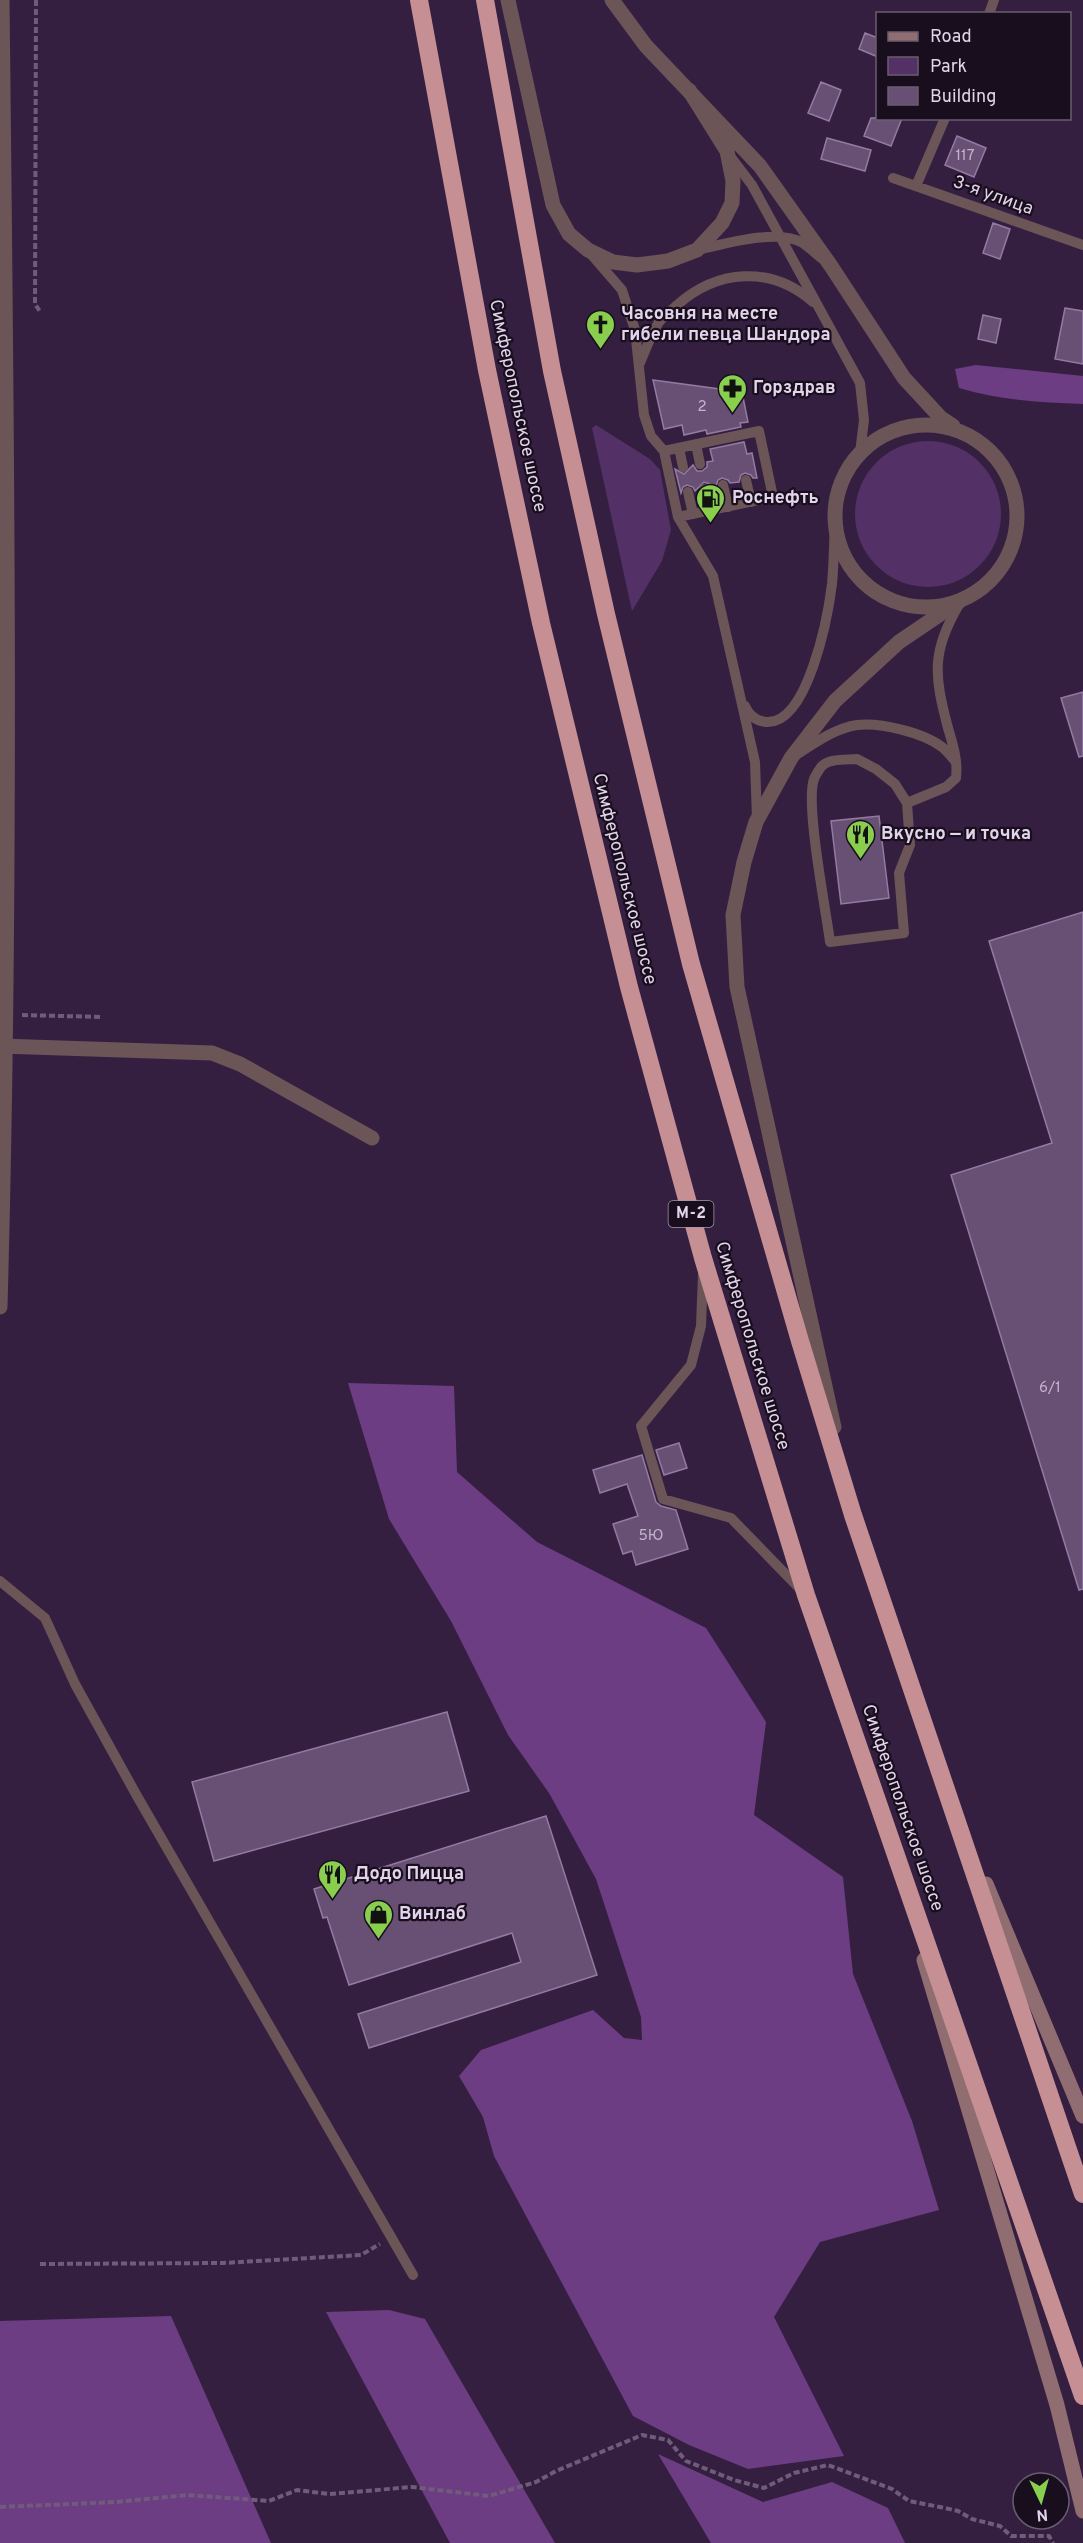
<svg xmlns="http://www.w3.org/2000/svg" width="1083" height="2543" font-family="Overpass,sans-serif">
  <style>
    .green { fill: #533065 }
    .forest { fill: #6c3d83 }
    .building { fill: #685075; stroke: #937aa2; stroke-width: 1.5 }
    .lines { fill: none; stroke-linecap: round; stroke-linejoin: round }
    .path { stroke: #705c7a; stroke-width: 4; stroke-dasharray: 6 3; stroke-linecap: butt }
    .service { stroke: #6b5557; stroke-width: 10 }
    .minor { stroke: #6b5557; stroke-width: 15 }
    .tertiary { stroke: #6b5557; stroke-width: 15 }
    .secondary { stroke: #906d70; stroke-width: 15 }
    .motorway { stroke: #c58f94; stroke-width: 18 }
    .labels { text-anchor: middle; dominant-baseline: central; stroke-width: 4.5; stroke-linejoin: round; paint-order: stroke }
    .number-label { font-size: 15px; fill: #c4b3cd }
    .shield { fill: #180e1d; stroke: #a599ac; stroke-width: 1.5 }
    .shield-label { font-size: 16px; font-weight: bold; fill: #e2d4ea }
    .street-label { font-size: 18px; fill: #e2d4ea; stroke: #180e1d }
    .poi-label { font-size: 18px; font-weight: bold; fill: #e2d4ea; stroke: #180e1d; text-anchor: start }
  </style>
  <rect width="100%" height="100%" fill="#351f41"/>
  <path class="green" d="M596,425L650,459L660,470L671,530L662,561L632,611L592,428Z
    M855 514a73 73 0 1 1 146 0a73 73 0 1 1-146 0Z"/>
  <path class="forest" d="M976,365L1083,376V404C1040,403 1000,400 959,388L955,369Z
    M348,1383L454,1386L457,1472L537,1542L706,1628L766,1722L754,1815L843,1877L853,1974L912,2121L939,2210L820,2242L774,2317L844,2456L748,2469L689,2445L633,2416L494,2156L483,2117L459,2076L481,2050L593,2010L624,2038L642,2040L641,2017L596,1879L549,1793L508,1735L451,1621L389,1519Z
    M389,2310L425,2319L555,2543H450L326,2312Z
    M171,2316L271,2543H0V2321Z
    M658,2454L763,2502L832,2482L888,2508L905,2543H711Z"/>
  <path class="building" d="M865,33L878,38V57L859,49Z
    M821,82L841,90L829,121L808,113Z
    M871,118H902L891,146L864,136Z
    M957,136L986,148L974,177L945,165Z
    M827,138L871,150L865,171L821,159Z
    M993,223L1010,229L1000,259L983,253Z
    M1065,308L1083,311V364L1055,359Z
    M983,315L1001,319L996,343L978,339Z
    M653,380L742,392L748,422L740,423L741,427L707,434L706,430L684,435L682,425L664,429Z
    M744,442L747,454L752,453L757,478H753L751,475L745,473L741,475L739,482L730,483L728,480L722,478L718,480L716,486L712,487L710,484L704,482L695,491L693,487L687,485L683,487L681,493L675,469L684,474L693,465L697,471H702L707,467V462L713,461L710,449Z
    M1083,692V756L1079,757L1061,698Z
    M879,816L889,898L841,904L831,821Z
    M1083,912V1589L1079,1590L951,1175L1052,1143L989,941Z
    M679,1443L687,1468L664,1475L656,1450Z
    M642,1455L656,1502L661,1506L676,1510L688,1549L636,1565L632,1551L623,1554L613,1524L638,1516L627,1484L600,1493L593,1470Z
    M447,1712L469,1791L214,1861L192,1782Z
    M546,1816L597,1975L369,2048L358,2014L521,1962L512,1933L349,1985L327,1917L323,1918L314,1889Z"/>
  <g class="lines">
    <path class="path" d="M36,0L35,304L41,313
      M22,1015L101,1017
      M40,2264L223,2263L361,2255L380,2244
      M0,2507L116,2502L188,2495L269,2501L297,2490L329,2494L412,2487L489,2496L536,2482L556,2471L642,2435L668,2440L686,2461L734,2480L764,2488L794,2473L828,2465L892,2489L909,2501L940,2507L958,2511L972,2519L1000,2526L1011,2536H1049L1053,2543"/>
    <path class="service" d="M989,14L994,0
      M730,156L752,185L860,383L864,420L860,453
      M893,178L1083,245
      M916,186L945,118
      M697,250C725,244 777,228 803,243C809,247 815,253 821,258
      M590,253L622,290L635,330L644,415L651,436L664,451L678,517L713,576L755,762L757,819
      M640,363C646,349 651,334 659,322C664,316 671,311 676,306C717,269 771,265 813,302
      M696,444L700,464
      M679,448L683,467
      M664,451L759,431L773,497L678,517
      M746,480L751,502
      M723,485L728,507
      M705,489L710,511
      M688,492L693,514
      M745,706C749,715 756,721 766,722C808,725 828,616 832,584C834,563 834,541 835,520
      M799,753C816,742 836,728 857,725C880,722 924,733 942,747C947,751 951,756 955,761
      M857,759L876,769L895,784L907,803L910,845L899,873L904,933L830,942C826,910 805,804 814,779C815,776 819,770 821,767C829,758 846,760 857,759Z
      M907,803L946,787L956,778C958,760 953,745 948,728C934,675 931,651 960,603
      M703,1274L701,1326L691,1365L641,1426L663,1499L731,1518L802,1591
      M0,1581L45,1618L75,1684L137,1796L413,2275"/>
    <path class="minor" d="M0,1046L212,1053L240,1064L372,1138"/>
    <path class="tertiary" d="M508,0L553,205L569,234L588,250L613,262L637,265L668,261L697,250L722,223L732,203L733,181L727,151L689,90
      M612,0L646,46L760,166L831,266L904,378L941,418L953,426
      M835 516a91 91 0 1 1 182 0a91 91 0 1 1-182 0Z
      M0,1307C12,871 7,436 2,0
      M834,1427L737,987L733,915L744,862L756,822L791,758L835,701L899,642L961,600"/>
    <path class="secondary" d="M986,1884L1083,2116
      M924,1960L1057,2405L1083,2511"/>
    <path class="motorway" d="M419,0L487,370L541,623L629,987L703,1258L806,1595L1083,2396
      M485,0L552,371L606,614L691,964L800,1341L853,1515L1083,2194"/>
  </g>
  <defs>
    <symbol id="church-pin" viewBox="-11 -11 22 30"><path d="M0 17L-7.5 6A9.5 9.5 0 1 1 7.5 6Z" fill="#88cf4a" stroke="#180e1d"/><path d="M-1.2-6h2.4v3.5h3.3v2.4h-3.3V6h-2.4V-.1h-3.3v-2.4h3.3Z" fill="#111"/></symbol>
    <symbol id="pharmacy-pin" viewBox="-11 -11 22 30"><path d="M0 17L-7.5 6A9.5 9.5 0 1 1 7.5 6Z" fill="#88cf4a" stroke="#180e1d"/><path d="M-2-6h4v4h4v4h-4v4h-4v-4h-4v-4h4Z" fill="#111"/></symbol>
    <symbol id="fuel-pin" viewBox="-11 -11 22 30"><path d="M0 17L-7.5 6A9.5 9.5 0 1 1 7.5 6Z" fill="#88cf4a" stroke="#180e1d"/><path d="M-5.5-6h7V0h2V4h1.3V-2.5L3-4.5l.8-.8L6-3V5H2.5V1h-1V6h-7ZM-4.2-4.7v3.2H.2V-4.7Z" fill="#111"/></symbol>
    <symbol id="restaurant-pin" viewBox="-11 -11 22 30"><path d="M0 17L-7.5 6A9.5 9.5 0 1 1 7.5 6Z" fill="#88cf4a" stroke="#180e1d"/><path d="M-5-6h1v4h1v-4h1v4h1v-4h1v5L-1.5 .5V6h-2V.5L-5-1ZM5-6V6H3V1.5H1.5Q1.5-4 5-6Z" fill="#111"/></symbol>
    <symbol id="shop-pin" viewBox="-11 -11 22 30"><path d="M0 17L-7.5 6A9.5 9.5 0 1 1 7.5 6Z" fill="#88cf4a" stroke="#180e1d"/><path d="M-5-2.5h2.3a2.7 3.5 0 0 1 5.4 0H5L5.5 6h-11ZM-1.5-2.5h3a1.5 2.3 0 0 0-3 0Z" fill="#111"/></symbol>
  </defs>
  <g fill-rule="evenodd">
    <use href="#church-pin" x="584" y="308" width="33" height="45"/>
    <use href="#pharmacy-pin" x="716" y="372" width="33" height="45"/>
    <use href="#fuel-pin" x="694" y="482" width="33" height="45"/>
    <use href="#restaurant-pin" x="844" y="818" width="33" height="45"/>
    <use href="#restaurant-pin" x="316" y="1858" width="33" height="45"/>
    <use href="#shop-pin" x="362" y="1898" width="33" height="45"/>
  </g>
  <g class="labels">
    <g class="number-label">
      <text x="965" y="156">117</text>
      <text x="702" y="407">2</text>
      <text x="1050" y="1388">6/1</text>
      <text x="651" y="1536">5Ю</text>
    </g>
    <rect class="shield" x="668.5" y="1201" width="45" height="26" rx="4.5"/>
    <g class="shield-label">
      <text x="691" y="1214">М-2</text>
    </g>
    <g class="street-label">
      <text transform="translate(993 196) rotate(20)">3-я улица</text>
      <text transform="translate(517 406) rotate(78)">Симферопольское шоссе</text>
      <text transform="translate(624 879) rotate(76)">Симферопольское шоссе</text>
      <text transform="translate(752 1346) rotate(73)">Симферопольское шоссе</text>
      <text transform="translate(902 1808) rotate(71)">Симферопольское шоссе</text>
    </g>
    <g class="poi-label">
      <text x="621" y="314">Часовня на месте<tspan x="621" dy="21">гибели певца Шандора</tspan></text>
      <text x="753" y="388">Горздрав</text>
      <text x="732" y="498">Роснефть</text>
      <text x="881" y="834">Вкусно — и точка</text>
      <text x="354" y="1874">Додо Пицца</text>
      <text x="399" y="1914">Винлаб</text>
    </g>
  </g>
  <rect x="876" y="12" width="195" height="108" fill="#180e1d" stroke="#695d6f" stroke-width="1.5"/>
  <rect x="888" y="32" width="30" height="9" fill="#906d70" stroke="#695d6f" stroke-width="1.5"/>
  <text x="930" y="42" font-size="18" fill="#e2d4ea">Road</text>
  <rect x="888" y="57" width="30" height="18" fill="#533065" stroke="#695d6f" stroke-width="1.5"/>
  <text x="930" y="72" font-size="18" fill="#e2d4ea">Park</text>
  <rect x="888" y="87" width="30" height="18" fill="#685075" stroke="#695d6f" stroke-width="1.5"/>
  <text x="930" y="102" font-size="18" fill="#e2d4ea">Building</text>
  <g transform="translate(1041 2501) rotate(175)"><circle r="28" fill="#180e1d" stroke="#695d6f" stroke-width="1.5"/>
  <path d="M0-4.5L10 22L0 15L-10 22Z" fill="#88cf4a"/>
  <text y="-9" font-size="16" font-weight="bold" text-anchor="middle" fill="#e2d4ea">N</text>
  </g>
</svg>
